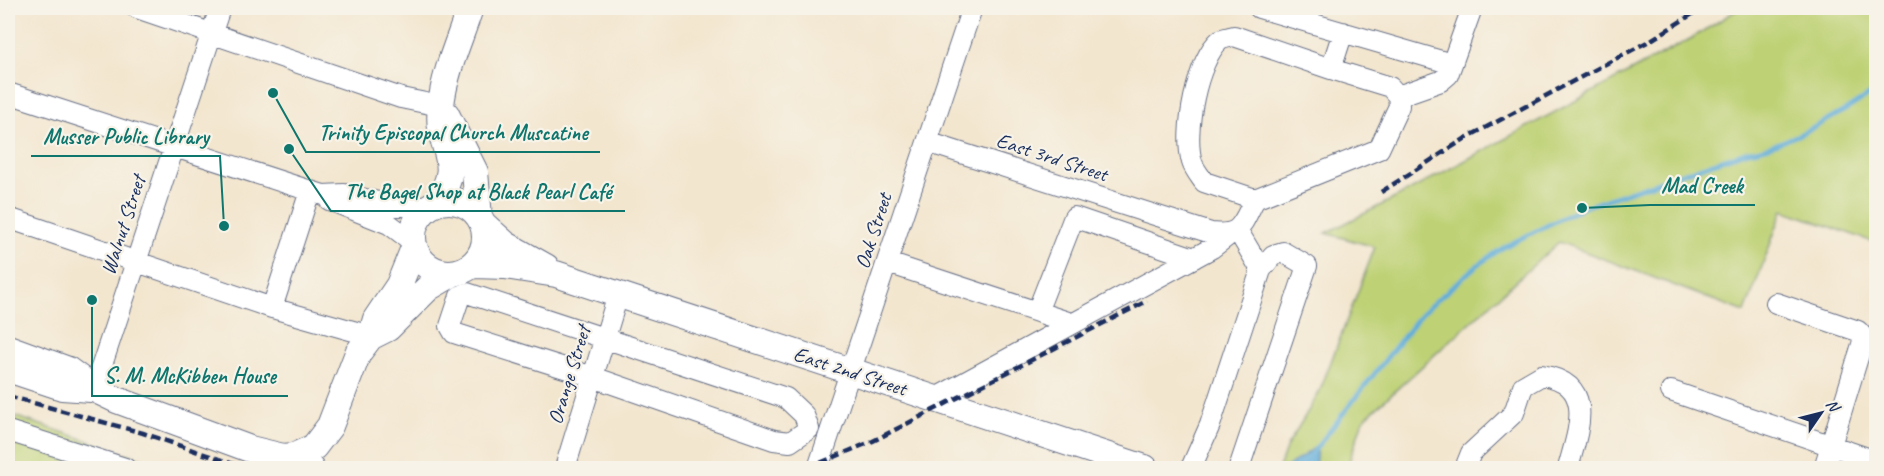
<svg xmlns="http://www.w3.org/2000/svg" width="1884" height="476" font-family="Caveat,sans-serif">
  <style>
    .green { fill: #bed175; stroke: #6c806a; stroke-width: 1.5 }
    .water { fill: #61adda; stroke: #3e6e9c; stroke-width: 1.5 }
    .lines { fill: none; stroke-linecap: round; stroke-linejoin: round }
    .stream { stroke: #61adda; stroke-width: 4.5 }
    .minor-casing { stroke: #676f86; stroke-width: 22 }
    .major-casing { stroke: #676f86; stroke-width: 28 }
    .path { stroke: #676f86; stroke-width: 2; stroke-dasharray: 1.5 4.5; stroke-linecap: butt }
    .minor { stroke: #fff; stroke-width: 20 }
    .major { stroke: #fff; stroke-width: 26 }
    .rail { stroke: #1b2f5e; stroke-width: 4.5; stroke-dasharray: 9 4.5; stroke-linecap: butt }
    .labels { text-anchor: middle; dominant-baseline: central; stroke-width: 4.5; stroke-linejoin: round; paint-order: stroke }
    .street-label { font-size: 21px; fill: #1b2f5e; stroke: #f7f3e8 }
    .leader { fill: none; stroke: #0f766e; stroke-width: 2 }
    .callout-dot { fill: #0f766e; stroke: #f7f3e8; stroke-width: 2 }
    .callout-label { font-size: 22px; text-anchor: middle; font-weight: bold; fill: #0f766e; stroke: #f7f3e8; stroke-width: 4.5; stroke-linejoin: round; paint-order: stroke }
  </style>
  <rect width="100%" height="100%" fill="#f7f3e8"/>
  <filter id="ink" filterUnits="userSpaceOnUse"><feTurbulence type="fractalNoise" baseFrequency=".0167" numOctaves="2"/><feDisplacementMap in="SourceGraphic" scale="12" xChannelSelector="R" yChannelSelector="G"/><feConvolveMatrix kernelMatrix="1 2 1 2 8 2 1 2 1" color-interpolation-filters="sRGB"/></filter>
  <filter id="wash" filterUnits="userSpaceOnUse"><feTurbulence type="fractalNoise" baseFrequency=".008" numOctaves="4" result="noise"/><feDisplacementMap in="SourceGraphic" scale="24" xChannelSelector="R" yChannelSelector="G"/><feGaussianBlur stdDeviation="1.35" result="paint"/><feColorMatrix in="noise" values="0 0 0 0 0 0 0 0 0 0 0 0 0 0 0 0 0 1.4 0 .05"/><feComposite in="paint" operator="in"/></filter>
  <g filter="url(#wash)">
    <rect width="100%" height="100%" fill="#f3e6cf"/>
    <path class="green" d="M1740,8H1876V243L1783,210L1745,312L1559,242L1363,420L1347,468H1279L1287,446L1319,393L1375,247L1326,233L1405,193L1692,38Z
      M8,414L170,468H8Z"/>
    <path class="water" d="M1317,446L1315,468H1286Z"/>
    <g class="lines">
      <path class="stream" d="M1314,451L1422,313L1475,267L1504,247L1582,208L1748,151C1784,147 1846,112 1876,90"/>
    </g>
  </g>
  <g filter="url(#ink)">
    <g class="lines">
      <defs>
        <path id="minor" d="M137,8L401,98L440,106
          M1259,8L1452,64
          M1331,69L1234,36C1229,37 1224,38 1220,40C1197,60 1183,133 1192,162C1194,169 1200,176 1204,182L1255,199L1379,149L1399,106L1398,96L1390,87L1331,69L1343,32
          M8,93L323,195L344,194L395,206H431
          M1398,96L1441,81L1448,75L1472,8
          M927,142L1211,233C1242,236 1241,225 1255,199
          M329,200L389,224L413,242
          M8,218L272,308L371,336
          M1238,231L1261,270
          M888,263L1071,323
          M467,293L786,398L804,415L809,429L790,442L774,440L593,377L454,333L450,326L460,296Z
          M1776,303L1858,331L1864,338L1824,468
          M272,308L310,191
          M1037,312L1074,217L1194,258
          M94,389L220,8
          M1671,391L1876,461
          M934,399L1212,248L1229,235
          M8,431L125,468
          M302,454L314,468
          M565,468L618,295
          M818,468L972,8
          M1191,468L1210,425L1261,270L1273,255L1283,252L1307,266L1239,468
          M1465,468L1471,453L1514,413L1523,386L1542,375C1597,384 1578,431 1568,468"/>
        <path id="major" d="M446,114L475,172L479,217
          M413 237a36 36 0 1 1 72 0a36 36 0 1 1-72 0Z
          M436,203C467,159 435,152 441,106C444,73 460,39 470,8
          M484,225L505,244L546,267
          M474,265L505,266L556,274L1145,468
          M374,335L388,328L428,288L452,274
          M8,348L68,370L94,389L117,400L250,449L283,457L294,456L314,447L330,426L358,353L371,336L376,319L399,285L414,248
          M8,369L62,387L91,389"/>
      </defs>
      <use href="#minor" class="minor-casing"/>
      <use href="#major" class="major-casing"/>
      <path class="path" d="M141,466L150,468"/>
      <use href="#minor" class="minor"/>
      <use href="#major" class="major"/>
      <path class="rail" d="M1381,192L1466,138L1651,40L1702,8
        M8,396L143,433L245,468
        M808,468L873,441L1147,301"/>
    </g>
  </g>
  <g class="labels">
    <g class="street-label">
      <text transform="translate(1052 157) rotate(18)">East 3rd Street</text>
      <text transform="translate(123 225) rotate(-72)">Walnut Street</text>
      <text transform="translate(873 231) rotate(-72)">Oak Street</text>
      <text transform="translate(850 371) rotate(18)">East 2nd Street</text>
      <text transform="translate(569 375) rotate(-73)">Orange Street</text>
    </g>
  </g>
  <path class="leader" d="M273 93L306 152H600M224 226L220 156H31M1582 208L1650 205H1755M289 149L331 211H625M92 300L92 396H288"/>
  <g class="callout-dot">
    <circle cx="273" cy="93" r="6"/>
    <circle cx="224" cy="226" r="6"/>
    <circle cx="1582" cy="208" r="6"/>
    <circle cx="289" cy="149" r="6"/>
    <circle cx="92" cy="300" r="6"/>
  </g>
  <g class="callout-label">
    <text x="453" y="140">Trinity Episcopal Church Muscatine</text>
    <text x="126" y="144">Musser Public Library</text>
    <text x="1702" y="193">Mad Creek</text>
    <text x="478" y="199">The Bagel Shop at Black Pearl Café</text>
    <text x="190" y="383">S. M. McKibben House</text>
  </g>
  <rect width="1884" height="476" fill="none" stroke="#f7f3e8" stroke-width="30"/>
  <g transform="translate(1821 413) rotate(55)" stroke="#f7f3e8" stroke-width="4.5" paint-order="stroke">
  <path d="M0-4.5L10 22L0 15L-10 22Z" fill="#1b2f5e"/>
  <text y="-9" font-size="16" font-weight="bold" text-anchor="middle" fill="#1b2f5e">N</text>
  </g>
</svg>
